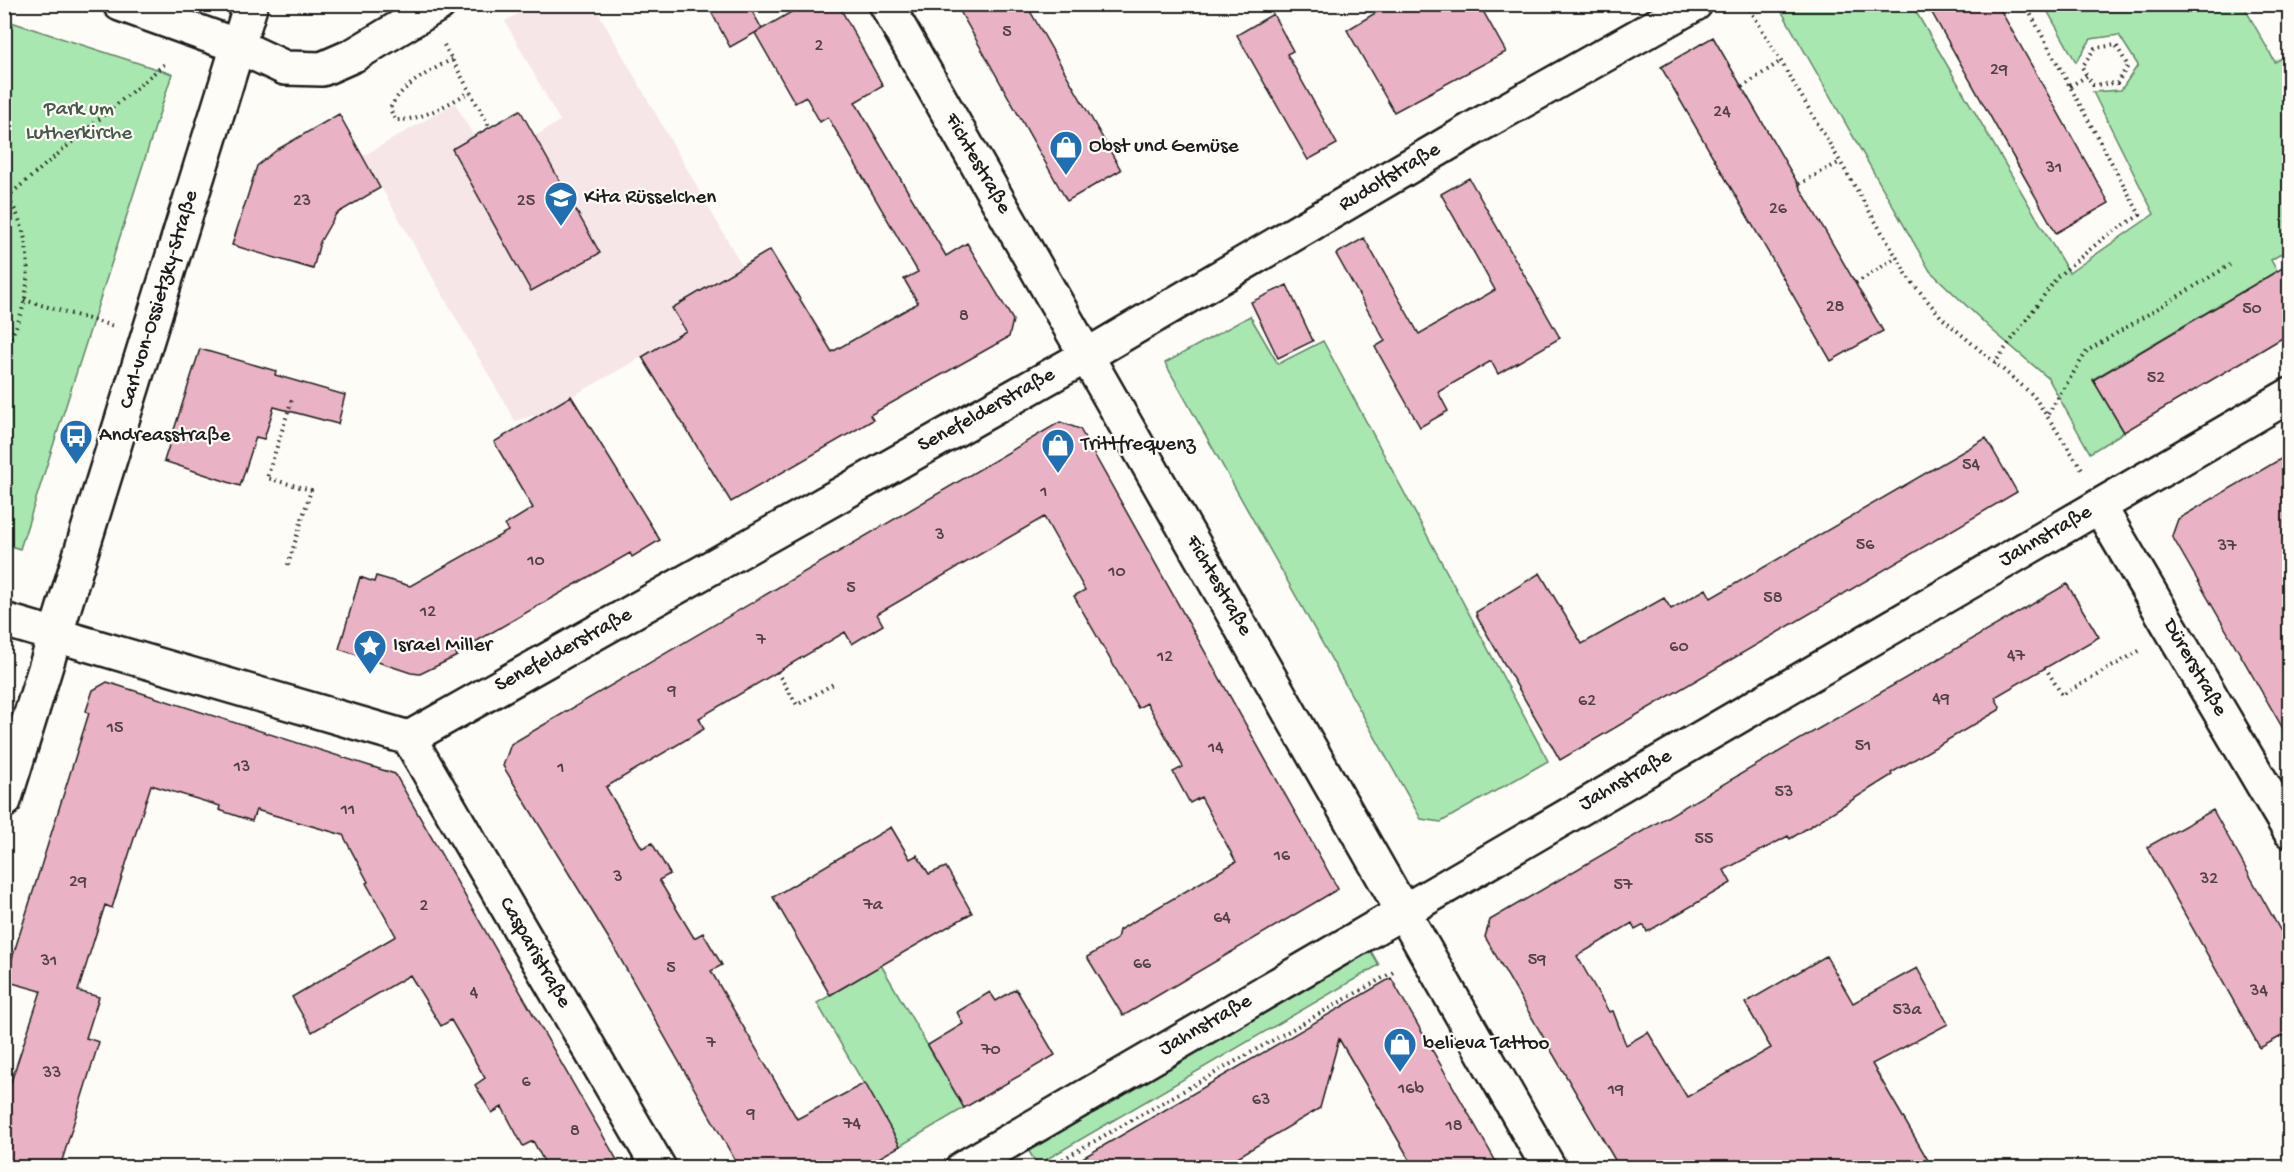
<svg xmlns="http://www.w3.org/2000/svg" width="2294" height="1172" font-family="'Gochi Hand',sans-serif">
  <style>
    .built { fill: #f7e6e8 }
    .green { fill: #a8e7af; stroke: #628266; stroke-width: 1.5 }
    .building { fill: #eab2c5; stroke: #1c1c1c; stroke-width: 1.5 }
    .lines { fill: none; stroke-linecap: round; stroke-linejoin: round }
    .street-casing { stroke: #1c1c1c; stroke-width: 38 }
    .secondary-casing { stroke: #1c1c1c; stroke-width: 38 }
    .path { stroke: #1c1c1c; stroke-width: 4; stroke-dasharray: 1.5 4.5; stroke-linecap: butt }
    .street { stroke: #fdfcf7; stroke-width: 33 }
    .secondary { stroke: #fdfcf7; stroke-width: 33 }
    .labels { text-anchor: middle; dominant-baseline: central; stroke-width: 4.5; stroke-linejoin: round; paint-order: stroke }
    .number-label { font-size: 18px; fill: #504246 }
    .park-label { font-size: 21px; fill: #465948; stroke: #fdfcf7 }
    .poi-label { font-size: 21px; fill: #1c1c1c; stroke: #fdfcf7; text-anchor: start }
    .street-label { font-size: 21px; fill: #1c1c1c; stroke: #fdfcf7 }
  </style>
  <rect width="100%" height="100%" fill="#fdfcf7"/>
  <filter id="ink" filterUnits="userSpaceOnUse"><feTurbulence type="fractalNoise" baseFrequency=".0167" numOctaves="2"/><feDisplacementMap in="SourceGraphic" scale="12" xChannelSelector="R" yChannelSelector="G"/><feConvolveMatrix kernelMatrix="1 2 1 2 8 2 1 2 1" color-interpolation-filters="sRGB"/></filter>
  <g filter="url(#ink)">
    <path class="built" d="M533,5H594L742,266L673,309L686,332L543,413L515,421L363,156L455,103L474,137L520,110L535,136L560,121L505,21Z"/>
    <path class="green" d="M1778,5H1912L2069,273L2154,214L2093,92L2121,90L2138,65L2119,35L2091,39L2076,62L2044,5H2243L2275,62L2289,54V249L2271,260L2277,271L2093,379L2124,432L2090,453L2048,378L1992,330L1930,271Z
      M5,20L172,74L20,549L4,544Z
      M1250,316L1278,364L1323,341L1548,761L1441,822L1421,819L1165,363Z
      M1369,948L1379,965L1037,1165L1027,1148Z
      M881,965L964,1108L900,1146L817,1003Z"/>
    <path class="building" d="M707,4H748L762,29L730,47Z
      M805,4H838L883,86L855,102L946,256L967,243L1013,320L1009,337L870,415L873,420L731,502L642,357L686,331L672,308L770,250L832,352L918,303L904,279L918,272L828,117L820,122L806,97L795,103L755,33Z
      M956,4H1026L1121,170L1067,201Z
      M1390,4H1479L1506,52L1394,112L1347,30Z
      M1927,4H1997L2109,203L2056,233Z
      M1273,14L1293,51L1287,54L1337,144L1308,160L1237,35Z
      M1713,37L1883,331L1831,361L1661,67Z
      M520,110L600,253L531,291L452,149Z
      M339,114L380,188L336,214L320,242L313,269L232,245L257,166L278,149Z
      M1469,178L1560,338L1498,374L1491,361L1438,392L1448,411L1420,427L1375,347L1385,341L1336,254L1364,238L1419,334L1495,290L1441,194Z
      M2289,264V334L2124,432L2093,380Z
      M1287,285L1313,341L1278,358L1251,302Z
      M200,349L276,371L275,375L345,395L338,424L274,407L264,439L256,437L240,486L164,461Z
      M571,396L660,540L632,557L630,553L456,653L457,656L420,674L411,673L339,649L360,577L374,582L376,576L410,586L508,531L505,525L533,508L494,442Z
      M1060,422L1080,429L1338,889L1123,1016L1087,957L1117,939L1119,930L1236,862L1201,797L1190,803L1173,772L1183,767L1147,703L1138,708L1074,596L1085,590L1044,517L877,614L883,625L852,644L845,632L699,718L704,729L606,787L642,848L652,843L670,874L659,880L694,938L703,933L722,965L711,971L797,1119L865,1083L900,1146L863,1167H739L609,939L503,766L511,744Z
      M1986,438L2017,492L1560,760L1477,617L1476,612L1540,573L1582,644L1664,598L1671,609L1706,589L1711,598Z
      M2289,454V739L2172,536L2178,519Z
      M2067,584L2099,637L1995,697L2000,707L1999,710L1891,773L1892,775L1790,839L1788,836L1724,870L1731,883L1647,932L1644,925L1635,930L1632,923L1577,956L1609,1012L1613,1011L1626,1045L1648,1032L1687,1097L1771,1048L1745,1003L1826,956L1853,1003L1917,968L1948,1024L1872,1064L1932,1167H1619L1485,937L1490,920Z
      M107,682L395,774L621,1167H547L533,1141L523,1146L502,1107L492,1113L475,1085L485,1078L451,1020L441,1026L410,975L312,1032L292,997L396,936L366,883L368,882L343,835L256,810L252,821L219,810L220,806L151,785L112,908L105,905L78,991L99,997L86,1038L99,1042L60,1167H4V1103L41,991L5,981L89,713L86,711L93,690Z
      M2213,810L2289,946V1032L2260,1048L2147,847Z
      M891,827L910,859L917,855L929,874L946,867L972,913L830,995L773,897Z
      M1391,978L1499,1167H1414L1339,1039L1320,1108L1221,1167H1067Z
      M1016,989L1055,1055L964,1108L928,1045L963,1024L957,1012L990,992L996,1001Z"/>
    <g class="lines">
      <defs>
        <path id="street" d="M120,4L238,46L285,68L322,69L354,55L439,4
          M886,4L1549,1168
          M2099,506L2290,831
          M4,620L409,738L1086,356L1476,127L1695,4
          M409,738L659,1168
          M963,1168L2290,395"/>
        <path id="secondary" d="M4,801L251,4"/>
      </defs>
      <use href="#street" class="street-casing"/>
      <use href="#secondary" class="secondary-casing"/>
      <path class="path" d="M1747,4L1910,280L1942,318L2033,395L2084,472
        M444,45L490,128
        M452,59C430,72 400,85 390,109L395,120C422,121 447,104 470,92
        M2070,86L2087,76L2093,85L2117,83L2128,66L2116,45L2095,48L2082,67L2087,76
        M1742,87L1781,61
        M1799,184L1840,162
        M4,194C36,229 35,310 4,346
        M7,197L167,62
        M1856,283L1897,257
        M24,300L113,326
        M1994,364L2058,276L2105,237L2140,215L2025,4
        M2048,414L2087,351L2230,265
        M4,565L8,582
        M288,565L311,490L267,478L292,399
        M2045,667L2062,695L2141,650
        M777,672L797,705L835,683
        M1047,1168L1395,971"/>
      <use href="#street" class="street"/>
      <use href="#secondary" class="secondary"/>
    </g>
  </g>
  <defs>
    <symbol id="shop-pin" viewBox="-11 -11 22 30"><path d="M0 17L-7.5 6A9.5 9.5 0 1 1 7.5 6Z" fill="#1f6fb2" stroke="#fdfcf7"/><path d="M-5-2.5h2.3a2.7 3.5 0 0 1 5.4 0H5L5.5 6h-11ZM-1.5-2.5h3a1.5 2.3 0 0 0-3 0Z" fill="#fff"/></symbol>
    <symbol id="school-pin" viewBox="-11 -11 22 30"><path d="M0 17L-7.5 6A9.5 9.5 0 1 1 7.5 6Z" fill="#1f6fb2" stroke="#fdfcf7"/><path d="M0-5L7-2L0 1L-7-2ZM-4 1L0 2.5L4 1V4Q0 6-4 4Z" fill="#fff"/></symbol>
    <symbol id="bus-pin" viewBox="-11 -11 22 30"><path d="M0 17L-7.5 6A9.5 9.5 0 1 1 7.5 6Z" fill="#1f6fb2" stroke="#fdfcf7"/><path d="M-5-6H5V4H4V6H2V4H-2V6H-4V4H-5ZM-3.5-4V0h7V-4ZM-3.5 1.2v1.5H-2V1.2ZM2 1.2v1.5H3.5V1.2Z" fill="#fff"/></symbol>
    <symbol id="sight-pin" viewBox="-11 -11 22 30"><path d="M0 17L-7.5 6A9.5 9.5 0 1 1 7.5 6Z" fill="#1f6fb2" stroke="#fdfcf7"/><path d="M0-6L1.8-2.2L6-1.7L2.9 1.2L3.7 5.4L0 3.3L-3.7 5.4L-2.9 1.2L-6-1.7L-1.8-2.2Z" fill="#fff"/></symbol>
  </defs>
  <g fill-rule="evenodd">
    <use href="#shop-pin" x="1047" y="128" width="38" height="52"/>
    <use href="#school-pin" x="542" y="179" width="38" height="52"/>
    <use href="#bus-pin" x="57" y="417" width="38" height="52"/>
    <use href="#shop-pin" x="1039" y="426" width="38" height="52"/>
    <use href="#sight-pin" x="351" y="627" width="38" height="52"/>
    <use href="#shop-pin" x="1381" y="1025" width="38" height="52"/>
  </g>
  <g class="labels">
    <g class="number-label">
      <text x="1007" y="32">5</text>
      <text x="819" y="46">2</text>
      <text x="1999" y="70">29</text>
      <text x="1722" y="112">24</text>
      <text x="2054" y="168">31</text>
      <text x="302" y="201">23</text>
      <text x="526" y="201">25</text>
      <text x="1778" y="209">26</text>
      <text x="1835" y="307">28</text>
      <text x="2252" y="309">50</text>
      <text x="964" y="316">8</text>
      <text x="2156" y="378">52</text>
      <text x="1971" y="465">54</text>
      <text x="1044" y="492">1</text>
      <text x="940" y="535">3</text>
      <text x="1865" y="545">56</text>
      <text x="2227" y="546">37</text>
      <text x="536" y="561">10</text>
      <text x="1117" y="572">10</text>
      <text x="851" y="588">5</text>
      <text x="1773" y="598">58</text>
      <text x="428" y="612">12</text>
      <text x="761" y="640">7</text>
      <text x="1679" y="647">60</text>
      <text x="2016" y="656">47</text>
      <text x="1165" y="657">12</text>
      <text x="672" y="691">9</text>
      <text x="1941" y="699">49</text>
      <text x="1587" y="701">62</text>
      <text x="115" y="728">15</text>
      <text x="1863" y="746">51</text>
      <text x="1216" y="748">14</text>
      <text x="242" y="767">13</text>
      <text x="561" y="768">1</text>
      <text x="1784" y="792">53</text>
      <text x="348" y="810">11</text>
      <text x="1704" y="839">55</text>
      <text x="1282" y="856">16</text>
      <text x="618" y="877">3</text>
      <text x="2209" y="879">32</text>
      <text x="78" y="882">29</text>
      <text x="1623" y="885">57</text>
      <text x="873" y="905">7a</text>
      <text x="424" y="906">2</text>
      <text x="1222" y="918">64</text>
      <text x="1537" y="960">59</text>
      <text x="49" y="961">31</text>
      <text x="1142" y="964">66</text>
      <text x="671" y="968">5</text>
      <text x="2259" y="991">34</text>
      <text x="474" y="993">4</text>
      <text x="1907" y="1010">53a</text>
      <text x="711" y="1043">7</text>
      <text x="991" y="1050">70</text>
      <text x="52" y="1073">33</text>
      <text x="526" y="1082">6</text>
      <text x="1411" y="1089">16b</text>
      <text x="1616" y="1090">19</text>
      <text x="1261" y="1100">63</text>
      <text x="751" y="1114">9</text>
      <text x="852" y="1124">74</text>
      <text x="1454" y="1126">18</text>
      <text x="575" y="1131">8</text>
    </g>
    <g class="park-label">
      <text x="79" y="110">Park um<tspan x="79" dy="24">Lutherkirche</tspan></text>
    </g>
    <g class="poi-label">
      <text x="1089" y="147">Obst und Gemüse</text>
      <text x="584" y="198">Kita Rüsselchen</text>
      <text x="99" y="436">Andreasstraße</text>
      <text x="1081" y="445">Trittfrequenz</text>
      <text x="393" y="646">Israel Miller</text>
      <text x="1423" y="1044">believa Tattoo</text>
    </g>
    <g class="street-label">
      <text transform="translate(977 164) rotate(60)">Fichtestraße</text>
      <text transform="translate(1390 178) rotate(-31)">Rudolfstraße</text>
      <text transform="translate(160 300) rotate(-73)">Carl-von-Ossietzky-Straße</text>
      <text transform="translate(987 411) rotate(-29)">Senefelderstraße</text>
      <text transform="translate(2046 537) rotate(-30)">Jahnstraße</text>
      <text transform="translate(1218 586) rotate(60)">Fichtestraße</text>
      <text transform="translate(564 651) rotate(-29)">Senefelderstraße</text>
      <text transform="translate(2194 668) rotate(60)">Dürerstraße</text>
      <text transform="translate(1626 781) rotate(-30)">Jahnstraße</text>
      <text transform="translate(534 953) rotate(60)">Casparistraße</text>
      <text transform="translate(1206 1026) rotate(-30)">Jahnstraße</text>
    </g>
  </g>
  <rect width="2294" height="1172" fill="none" stroke="#fdfcf7" stroke-width="24"/>
  <rect x="12" y="12" width="2270" height="1148" fill="none" stroke="#1c1c1c" stroke-width="2" filter="url(#ink)"/>
</svg>
